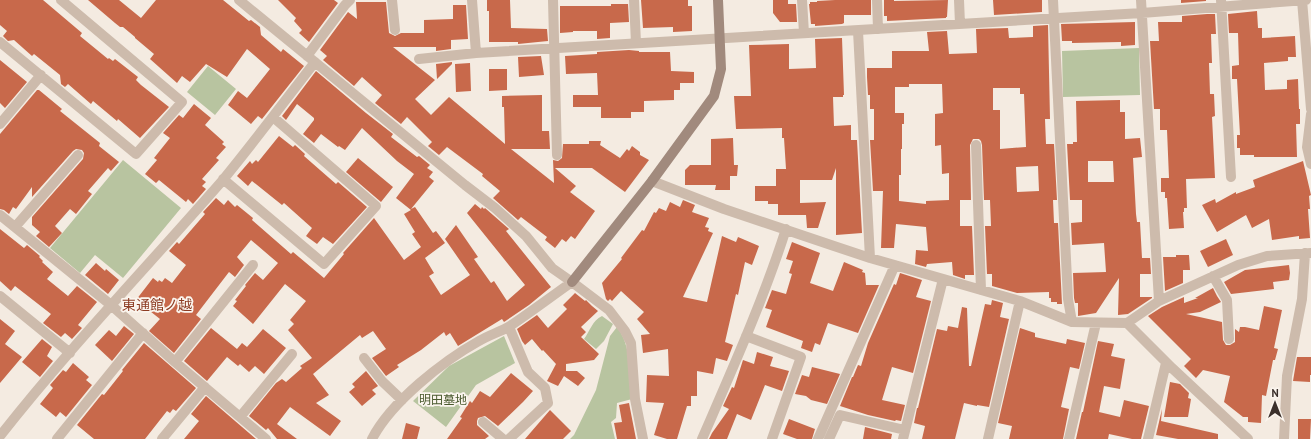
<svg xmlns="http://www.w3.org/2000/svg" width="1311" height="439" font-family="'PT Sans','Noto Sans JP',sans-serif">
  <style>
    .green { fill: #b8c4a0 }
    .building { fill: #c8694b; fill-rule: evenodd }
    .lines { fill: none; stroke-linecap: round; stroke-linejoin: round }
    .street { stroke: #cdbbac; stroke-width: 10 }
    .secondary { stroke: #a18a7d; stroke-width: 10 }
    .labels { text-anchor: middle; dominant-baseline: central; stroke-width: 3.5; stroke-linejoin: round; paint-order: stroke }
    .park-label { font-size: 12px; fill: #4a5a2e; stroke: #fbf5ee }
    .quarter-label { font-size: 14px; fill: #8c3b22; stroke: #fbf5ee }
  </style>
  <rect width="100%" height="100%" fill="#f4ebe1"/>
  <path class="green" d="M1139,48L1140,95L1063,97L1062,51Z
    M208,66L236,89L215,115L187,92Z
    M123,160L181,208L123,278L95,255L80,273L50,248Z
    M602,316L613,324L604,341L596,349L584,339C590,331 592,321 602,316Z
    M617,327C631,345 631,376 632,399L617,403L616,418L611,422L615,439H570L574,435L596,390L610,336Z
    M504,336L515,363L476,385L446,427L413,401L449,366Z"/>
  <path class="building" d="M0,0H43L82,33L80,36L108,59L109,58L113,61L115,59L138,77L136,80L141,85L169,107L140,138L118,119L117,121L93,101L91,104L68,84L65,87L61,84L60,75L34,54L32,56L14,40L8,41L3,36L7,31L0,25Z
    M88,0H119L141,18L156,0H223L249,21L251,20L260,27L261,35L281,52L283,49L304,66L262,119L258,116L251,124L228,105L238,91L247,98L270,69L247,49L227,77L206,64L190,82L182,76L177,83L150,59L154,54L135,38V37L123,27H120L115,23Z
    M278,0H334L338,3L309,42L299,33L302,30L294,21L296,18Z
    M487,0H510L511,28L547,29L548,41L518,44V42H489V11H487Z
    M641,0H688V6H692V31L673,32V27L643,28Z
    M773,0H788V4H796L797,22H780L773,13Z
    M835,0H871V15H844V23L842,24L815,26V24H811L809,4H810V2H817V1Z
    M884,0H894V1L948,0L947,17H946V18L887,21V16H884Z
    M993,0H1042V12L994,15Z
    M1181,0H1206V1L1181,3Z
    M356,2H386L389,33L395,36L401,33H424V20L453,19V5H466L468,39L451,40V49L436,51V47H393L435,80L415,99L431,115L449,97L505,144L504,107H502V96L542,95V131H549L550,149H511L554,183L553,160L558,161L562,158L563,144H589V141H601L600,145L620,158L627,149L629,151L632,146L640,152V155L649,160L625,192L592,168H555L576,186L570,192L595,211L575,239L571,236L566,242L562,239L555,248L545,240L547,237L521,217L518,220L493,198L500,191L482,176L483,174L447,147L439,155L428,146L432,142L407,117L401,124L375,103L382,95L362,77L354,86L323,60L327,56L320,50L348,12L357,19Z
    M611,4H628L629,22L610,23V38L597,39V31H573V32L560,33V6H611Z
    M1257,11L1258,28H1262V38L1295,36L1296,57H1288V61L1264,63L1265,90L1287,89V80L1298,79L1299,109H1300V124H1296L1297,157H1254V155H1240V148H1237V135H1240L1237,79H1232V66L1239,65L1238,33H1229L1228,14Z
    M1207,14H1215L1216,34H1211L1212,63H1209L1210,94H1214L1215,116L1212,117L1215,178L1186,179L1187,208H1184V212H1183L1184,228L1169,229L1167,198H1165V192H1161V178H1169L1167,130H1160V109H1154L1150,41H1159L1158,22H1182V16Z
    M1135,22V45L1121,46V42L1072,43V41H1062L1061,24Z
    M1048,25L1050,119H1045L1046,144H1054L1057,200H1053L1054,223H1058L1062,304H1057V302H1051V298H1049V292L1017,293L992,286V274H987L985,226H991L990,200H984L982,145L981,141L979,139H973L970,145L971,200H960V226H972L974,275H965V279L953,275L952,262L927,264L926,267L915,264L916,250L928,251L926,227L896,224L894,248H881L883,191H873L870,140H874V109H870V95H868L867,77V68H892V51H929L927,32L947,31L949,54L977,53L976,29L1008,28L1009,38L1033,37V26ZM909,84H942L943,113L935,114V146L941,145L942,174L949,173V200L926,201V204L899,201V175H901V149H902V124H904V113H895V87H909ZM993,88H1020V94H1024L1026,147L1000,149V110H993ZM1038,166L1039,191L1017,192L1016,167Z
    M842,38L844,95H843V97H833L834,126L851,125V140H857L862,233L836,235V168L832,180H800V203L826,202L818,228H807L806,215H778V204H768V201H755V186H776V169H786L784,138H782V128L736,129L734,96H751L749,45L789,44V69L816,68L815,39Z
    M629,50L639,51V52H670L671,71L694,72V83H680V90H674V100L644,101V112H631V118H601V107H573V95H598L597,73L566,74L565,56L597,54V52Z
    M541,56L544,75L519,77L518,57Z
    M0,60L27,82L5,108L0,103Z
    M452,62V64L437,79L436,64Z
    M470,63L471,91L456,92L455,64Z
    M489,69H507V90L489,91Z
    M316,71L366,113L393,134L391,137L417,157L419,156L430,165L427,168L433,172L429,177L434,181L411,209L415,207L433,233L436,231L445,243L425,258L434,273L429,276L441,295L470,275L445,239L456,225L478,257L474,259L491,283L494,281L507,301L525,285L467,213L475,204L481,209L482,207L484,209L485,208L509,229L506,231L551,287L529,305L507,320L504,322L502,319L458,346L450,333L446,336L444,332L421,350L397,365L399,367L386,376L372,358L386,349L373,331L362,338L360,335L313,374L329,395L316,403L341,421L330,436L290,407L277,424L297,439H277L268,428L266,430L249,416L276,383L282,379L286,382L302,368L300,366L312,358L288,330L294,324L290,320L306,301L285,284L253,324L233,306L237,301L235,300L246,286L245,285L255,273L263,280L278,263L251,240L237,257L244,265L235,277L229,272L196,315L201,319L174,353L149,331L160,319L136,300L153,278L158,282L159,280L162,282L165,278L172,283L186,265L169,251L177,242L179,244L205,214L203,212L216,198L224,205L228,200L235,207L237,205L253,218L252,220L291,254L293,252L324,278L344,254L343,253L374,218L404,260L421,247L412,234L415,232L404,214L411,210L396,198L414,174L397,161L362,128L345,150L339,146L338,147L321,134L314,143L303,134L314,120V118L297,104L286,120L282,116Z
    M37,90H39L62,109L60,111L100,143L99,146L119,162L111,171L108,168L88,191L92,194L76,214L70,209L55,226L62,233L49,247L36,236L40,232L32,225V217L83,159L84,153L82,150L76,149L73,151L32,197V187L16,209L13,207L9,214L4,210L0,209V134Z
    M1120,100V112H1125V139L1140,138L1142,157L1133,158L1136,214L1137,222H1140L1142,258H1150L1151,274H1140V297H1152V298L1128,314L1118,315L1119,278L1096,313L1078,316V303H1075L1074,298L1073,273L1106,272L1104,243L1072,245L1071,223L1082,222V200H1070L1067,144H1073V142H1077L1076,101ZM1088,161H1113L1114,182H1088Z
    M194,104L211,118L205,125L224,142L222,144L226,147L216,158L219,160L202,179L206,182L202,186L206,189L193,204L188,199L186,202L159,180L156,183L145,174L157,160L154,158L170,138L163,133L179,115L183,118Z
    M279,136L293,147L295,145L305,154L304,156L336,184L338,182L367,207L333,244L323,237L317,244L306,236L312,228L284,203L282,205L252,181L248,186L237,176L250,161L252,164L256,160L258,162Z
    M733,138L734,165H738L737,176H730V190H715L716,185H685V170L690,165H711V139Z
    M358,158L393,187L381,202L346,172Z
    M1303,161L1311,195L1309,196L1310,209H1308L1310,238L1299,239V236L1272,240L1269,219L1252,228L1246,215L1217,232L1202,205L1215,199L1216,203L1236,192V194L1255,187L1253,180Z
    M683,200L695,205L692,212L709,218L705,227L709,228L708,231L713,233L683,297L707,302L722,236L736,242L738,237L759,246L752,265L745,262L738,295L736,294L725,342L733,345L727,361L716,358L713,374L697,371V396H691V406H687L677,439H667L654,435L664,403L646,402L647,375L669,376L668,349L643,353L641,335L650,334L637,319L644,312L621,291L612,301L610,299L608,301L606,299L602,283L622,259L621,258L642,230L644,231L654,212L656,213L659,208L666,211L670,202L680,207Z
    M0,229L24,248L27,245L40,256L39,257L43,261L42,262L53,272L47,279L68,296L77,286L97,302L78,325L82,328L72,339L65,333L61,337L43,323L51,314L15,286L11,291L0,281Z
    M1226,239L1233,255L1208,267L1200,251Z
    M792,242L820,253L810,283L833,291L844,262L863,270L862,272L865,273L866,285H879L858,333L828,323L820,345L815,343L812,352L801,348L803,341L766,327L772,310L765,308L772,290L786,294L792,274L789,273L793,261L786,259Z
    M1176,255H1189L1190,270H1183V283L1165,291L1163,257H1176Z
    M96,263L105,271L106,269L119,280L108,294L85,275Z
    M1289,265L1290,273L1289,280L1273,282L1274,289L1231,294L1224,282L1245,270Z
    M900,273L922,280L916,297L931,301L913,373L892,367L882,400L905,405L901,421L896,420L895,421L868,415L840,406L852,377H853L858,365L861,366L868,343L894,284L896,285Z
    M1213,288L1217,296H1215H1217L1221,302L1200,312L1186,314L1222,322L1223,340L1226,345H1230L1235,342V329L1239,332L1240,327H1245L1259,330L1264,306L1282,310L1274,348L1278,349L1275,360H1273L1266,396L1262,395L1261,423L1248,422V417H1243L1224,402L1230,376L1203,370L1196,378L1184,366L1191,359L1148,316L1162,307L1184,297V303L1198,298H1195Z
    M575,293L585,301L586,300L592,306L598,311L581,327L586,332L581,337L599,354L594,360L566,364V371H577L585,378L578,386L564,376L558,386L547,381L556,364L543,350L542,351L532,339L525,345L522,341L517,329L537,315L548,328L567,309L563,305Z
    M992,300L1003,303L1000,317L1009,319L989,407L977,405V406L964,403L955,439H922L925,426L914,423L917,408H918L937,329L947,331L948,326L958,328L962,307L967,308L969,366H971L985,304L991,305Z
    M0,319L15,331L5,344L22,357L0,383Z
    M124,326L134,334L112,361L95,345L109,330L116,336Z
    M211,328L237,349L242,343L247,347L263,329L286,348L264,374L255,366L249,372L240,364L238,366L227,357L207,381L184,361Z
    M1020,328L1035,333V337L1066,344L1067,339L1085,343L1079,369L1070,367L1061,407L1069,409L1063,439H1009L1012,426L998,423Z
    M42,339L52,347L47,356L53,361L40,377L22,362Z
    M1098,341L1114,344L1111,356L1125,359L1120,389L1104,386L1099,412L1120,417L1124,400L1149,406L1141,439H1132L1109,434L1108,439H1076L1082,412H1083Z
    M144,343L196,388L176,411L173,409L170,413L167,411L145,439H94L77,425L102,394L104,395L123,371L122,370Z
    M757,352L773,357L770,366L789,371L782,391L765,385L751,420L737,414L727,439H709L712,433L729,409L723,406L732,387L734,388L743,360L754,364Z
    M1297,357H1311V375H1310V382L1293,381Z
    M73,363L89,377L86,380L92,385L66,417L60,412L56,417L40,404L53,388L50,385L63,370L66,372Z
    M812,367L840,374L827,404L811,400L806,396L795,394L802,375L809,377Z
    M366,371L378,386L372,390L376,394L362,406L349,392L355,387L352,384Z
    M511,373L533,391L523,402L498,426L485,416L478,418L477,421V425L489,436L485,439H447L462,418L460,417L470,401L472,403L480,391L490,397Z
    M1170,382L1180,384L1189,393L1188,398L1191,399L1188,417H1164Z
    M206,396L256,439H184L199,421L191,414Z
    M629,403L636,439H617L614,423L622,422L619,405Z
    M1162,409L1161,421L1218,434V439H1178L1156,435Z
    M550,410L571,431L563,439H525Z
    M789,419L815,429L812,439H797L783,434Z
    M1298,419H1311L1310,439H1298Z
    M406,423L420,427L417,439H402Z
    M865,427L892,434L891,439H863Z"/>
  <g class="lines">
    <path class="street" d="M239,0L465,185L495,208L526,236L552,268L572,282L609,310L625,331L631,343L635,399L643,439
      M392,0L395,30
      M472,0L476,53L1142,13L1306,0
      M553,0L557,155
      M634,0L636,43
      M802,0L804,33
      M877,0L878,29
      M959,0L960,24
      M1053,0L1068,299L1072,322
      M1141,0L1159,301
      M1221,0L1231,177
      M1302,0L1311,109
      M858,31L870,258
      M0,42L136,154L182,102L61,0
      M307,56L345,5L350,0
      M419,59L476,53
      M1311,114L1307,147L1311,164
      M0,124L41,75
      M976,145L981,290
      M223,179L324,264L376,206L273,117
      M652,181L724,209L834,246L870,258L1020,301L1072,322L1127,323L1172,368L1248,439
      M0,215L111,305L175,362L266,439
      M15,227L78,155
      M1213,276L1227,300L1229,339
      M0,296L70,353
      M1127,323L1159,301L1238,265L1267,256L1311,253
      M746,336L801,357L772,439
      M364,358L382,381L402,400
      M175,362L253,265
      M240,417L292,354
      M483,422L503,439
      M0,436C69,348 148,266 222,181C254,142 284,102 315,62
      M57,439L143,333
      M162,439L205,387
      M372,439C391,402 443,361 479,341C489,335 500,332 510,326C531,312 552,296 572,282
      M509,439L548,403L545,388L528,372L509,327
      M702,439C732,370 763,301 786,229
      M818,439L895,265
      M829,439L840,415L905,430
      M903,439L943,279
      M988,439L1020,301
      M1069,439L1096,323
      M1148,439L1166,363
      M1284,439L1287,376L1302,299L1305,253"/>
    <path class="secondary" d="M572,282L652,181L714,96L721,69L718,0"/>
  </g>
  <g class="labels">
    <g class="park-label">
      <text x="443" y="399">明田墓地</text>
    </g>
    <g class="quarter-label">
      <text x="157" y="305">東通館ノ越</text>
    </g>
  </g>
  <g transform="translate(1275 403)" stroke="#fbf5ee" stroke-width="3" paint-order="stroke">
  <path d="M0-3L7 15L0 10L-7 15Z" fill="#3b302b"/>
  <text y="-6" font-size="11" font-weight="bold" text-anchor="middle" fill="#3b302b">N</text>
  </g>
</svg>
